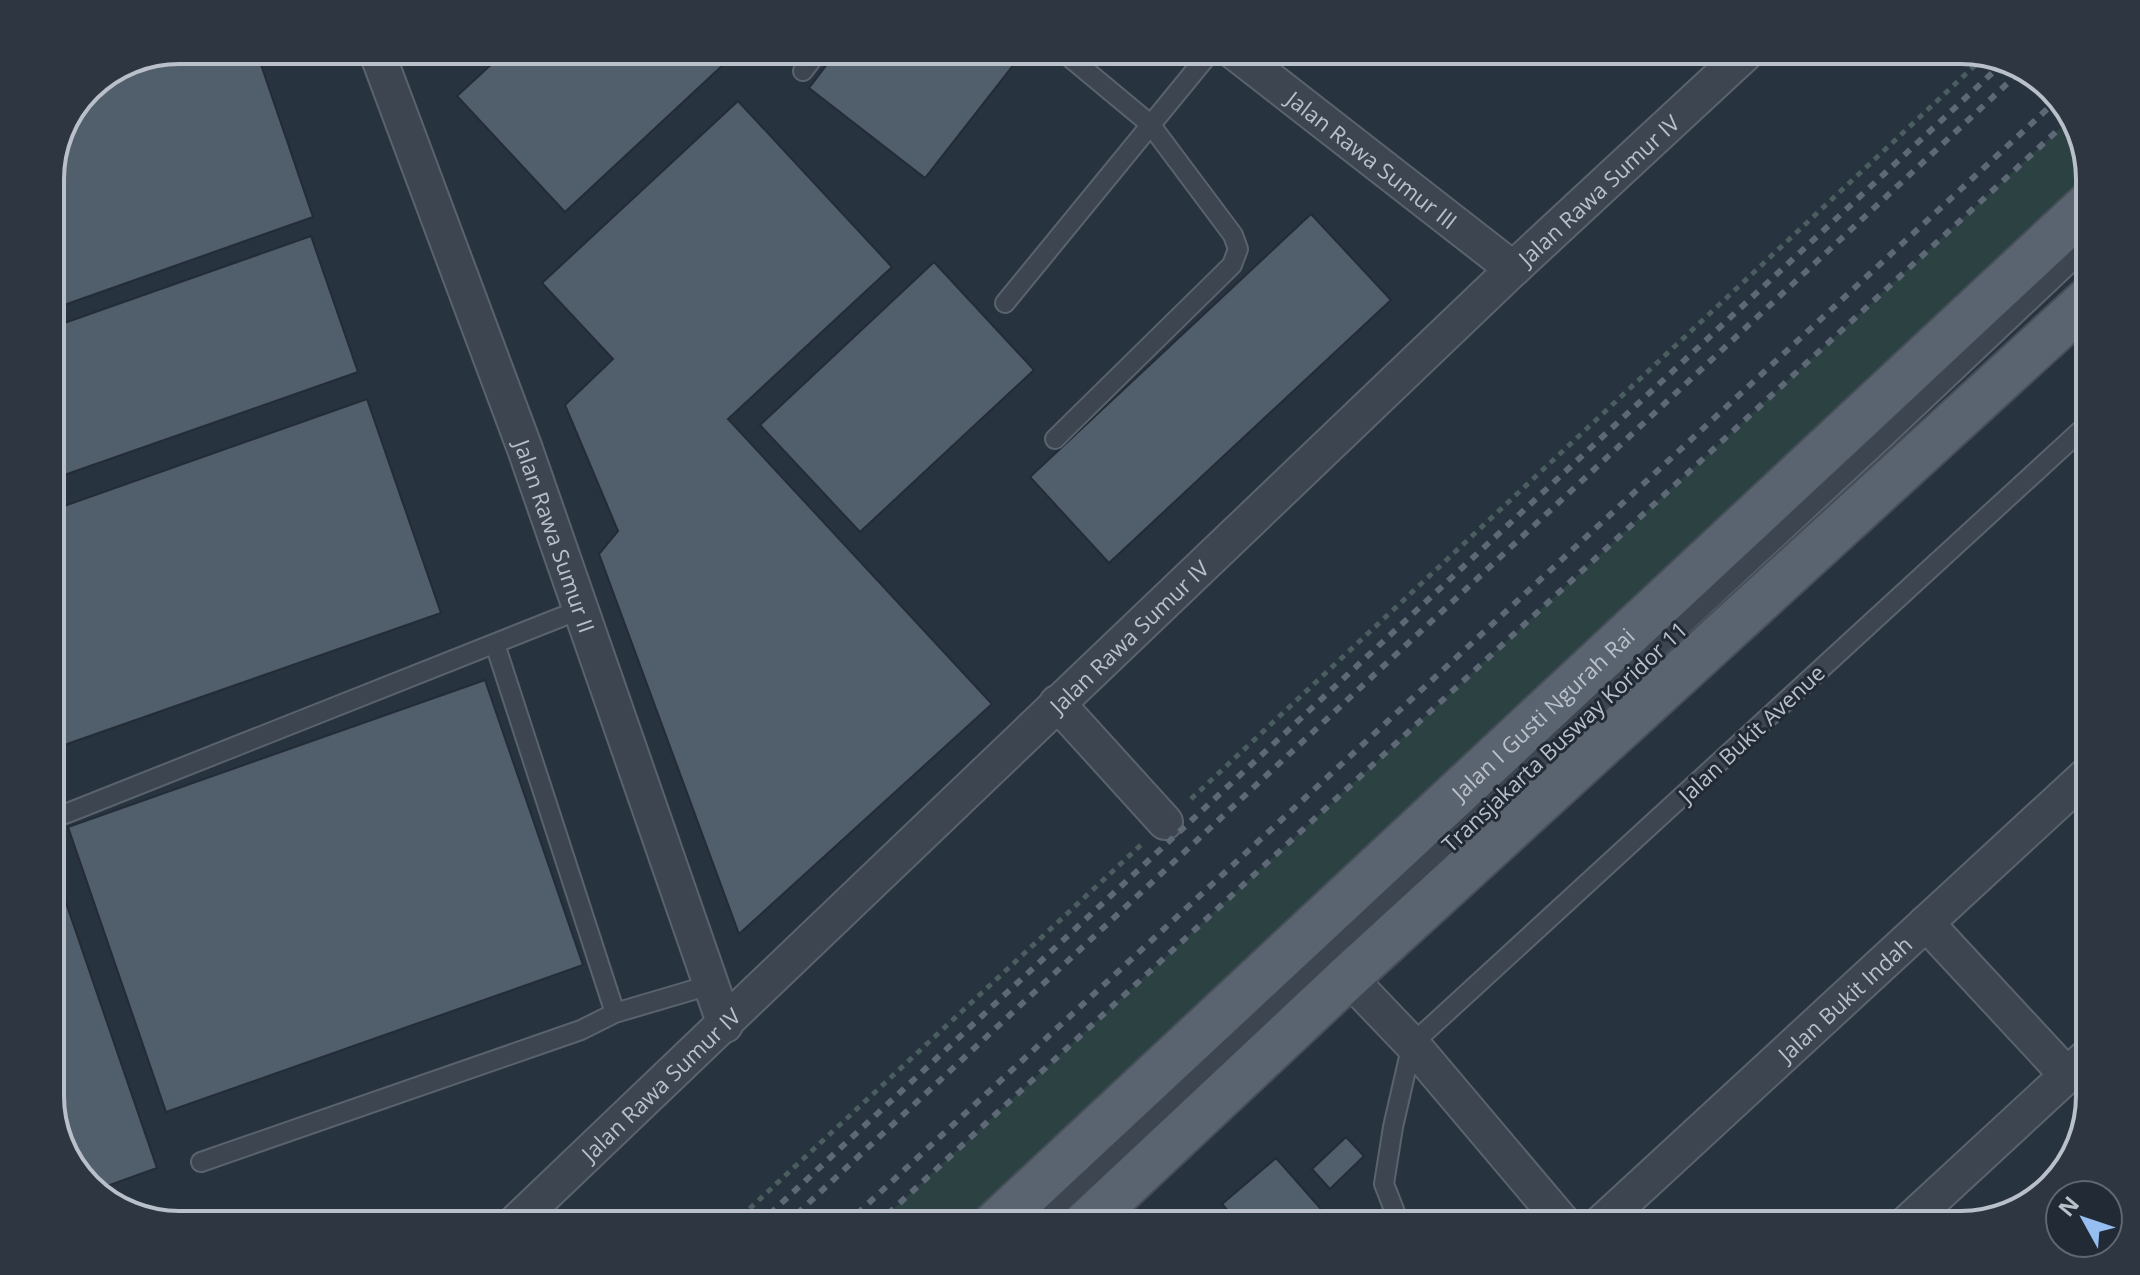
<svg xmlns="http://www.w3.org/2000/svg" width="2140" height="1275" font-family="'Open Sans',sans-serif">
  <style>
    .green { fill: #2b4142 }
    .building { fill: #515e6b; stroke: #232c37; stroke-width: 2 }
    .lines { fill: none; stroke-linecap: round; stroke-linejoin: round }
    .lane-casing { stroke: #5a636d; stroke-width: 22 }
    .street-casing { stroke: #5a636d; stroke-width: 38 }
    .primary-casing { stroke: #464e59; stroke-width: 48 }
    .path { stroke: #4a5e60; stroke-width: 5; stroke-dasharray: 6 6; stroke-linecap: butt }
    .lane { stroke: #3c4550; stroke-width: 18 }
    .street { stroke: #3c4550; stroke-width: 34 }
    .primary { stroke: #5a6470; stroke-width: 44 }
    .rail { stroke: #5e6976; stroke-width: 6; stroke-dasharray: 8 8; stroke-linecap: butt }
    .labels { text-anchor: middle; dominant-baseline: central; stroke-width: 6; stroke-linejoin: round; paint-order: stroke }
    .street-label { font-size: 22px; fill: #b9c0ca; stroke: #212a35 }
    .rim { fill: none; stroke: #b9c0ca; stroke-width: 4 }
  </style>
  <rect width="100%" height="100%" fill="#283340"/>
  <path class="green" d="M2073,116L2090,171V203L994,1225H876Z"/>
  <path class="building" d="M179,50H256L313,217L50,310V171L88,87Z
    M507,50H739L565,212L457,96Z
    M838,50H1017L1022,54L925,178L809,88Z
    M738,101L892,267L728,419L992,704L739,934L599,554L618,531L565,405L613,359L542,283Z
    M1311,214L1391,300L1109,563L1030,477Z
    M311,236L358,372L50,480V328Z
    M934,262L1034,370L860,532L760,425Z
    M367,399L441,613L50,750V511Z
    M485,680L583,965L166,1112L68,827Z
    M51,859L157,1168L96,1190L67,1161L50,1104Z
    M1346,1137L1364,1156L1330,1189L1312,1169Z
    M1276,1158L1321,1209L1303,1225H1240L1222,1204Z"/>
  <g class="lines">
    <defs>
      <path id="lane" d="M803,71L819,50
        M1005,303L1212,50
        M1055,439L1232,265L1238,249L1233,235L1150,124L1061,50
        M65,814L579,610
        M615,1013L710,985
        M201,1162L581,1030L615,1013L495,644
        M1037,1225L1888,435L2090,244
        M1400,1225L1384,1184L1393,1127L1412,1044L2090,422"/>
      <g id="street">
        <path id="s1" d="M376,50L525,449L725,1025"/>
        <path id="s2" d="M1232,50L1513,269"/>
        <path d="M1057,703L1165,822"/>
        <path d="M1926,923L2067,1075"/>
        <path d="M1348,977L1412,1044L1565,1225"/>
        <path id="s3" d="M513,1225L1513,269L1749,50"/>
        <path id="s4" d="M1599,1225L2090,772"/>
        <path d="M1905,1225L2090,1054"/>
      </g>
      <g id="primary">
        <path id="s5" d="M994,1225L2090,203"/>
        <path d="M1084,1225L1348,977L2090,298"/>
      </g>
    </defs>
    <use href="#lane" class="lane-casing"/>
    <use href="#street" class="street-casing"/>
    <use href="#primary" class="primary-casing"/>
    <path class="path" d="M1191,799L1985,56
      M732,1225L1142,844"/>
    <use href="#lane" class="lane"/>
    <use href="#street" class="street"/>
    <use href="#primary" class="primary"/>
    <path class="rail" d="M758,1225L2004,62
      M785,1225L2025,67
      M845,1225L2058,99
      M876,1225L2073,116"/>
  </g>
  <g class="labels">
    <g class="street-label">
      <text stroke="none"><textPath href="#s2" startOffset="178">Jalan Rawa Sumur III</textPath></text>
      <text stroke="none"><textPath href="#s3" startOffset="1500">Jalan Rawa Sumur IV</textPath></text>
      <text stroke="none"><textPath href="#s1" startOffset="518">Jalan Rawa Sumur II</textPath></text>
      <text stroke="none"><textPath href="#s3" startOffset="852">Jalan Rawa Sumur IV</textPath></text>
      <text stroke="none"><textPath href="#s5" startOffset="750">Jalan I Gusti Ngurah Rai</textPath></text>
      <text transform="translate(1751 733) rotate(-43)">Jalan Bukit Avenue</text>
      <text transform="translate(1564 736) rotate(-43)">Transjakarta Busway Koridor 11</text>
      <text stroke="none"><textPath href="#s4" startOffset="334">Jalan Bukit Indah</textPath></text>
      <text stroke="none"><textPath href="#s3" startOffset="204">Jalan Rawa Sumur IV</textPath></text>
    </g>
  </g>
  <path d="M0 0H2140V1275H0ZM179 64H1961A115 115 0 0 1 2076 179V1096A115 115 0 0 1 1961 1211H179A115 115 0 0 1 64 1096V179A115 115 0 0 1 179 64Z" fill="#2d3641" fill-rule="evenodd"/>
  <path class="rim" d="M179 64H1961A115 115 0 0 1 2076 179V1096A115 115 0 0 1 1961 1211H179A115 115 0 0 1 64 1096V179A115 115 0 0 1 179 64Z"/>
  <g transform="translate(2084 1219) rotate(310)"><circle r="38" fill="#212a35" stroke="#5e6671" stroke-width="2"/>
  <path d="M0-6L14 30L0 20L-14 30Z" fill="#96bef1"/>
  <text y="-12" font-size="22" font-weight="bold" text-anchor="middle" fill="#b9c0ca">N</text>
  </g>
</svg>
